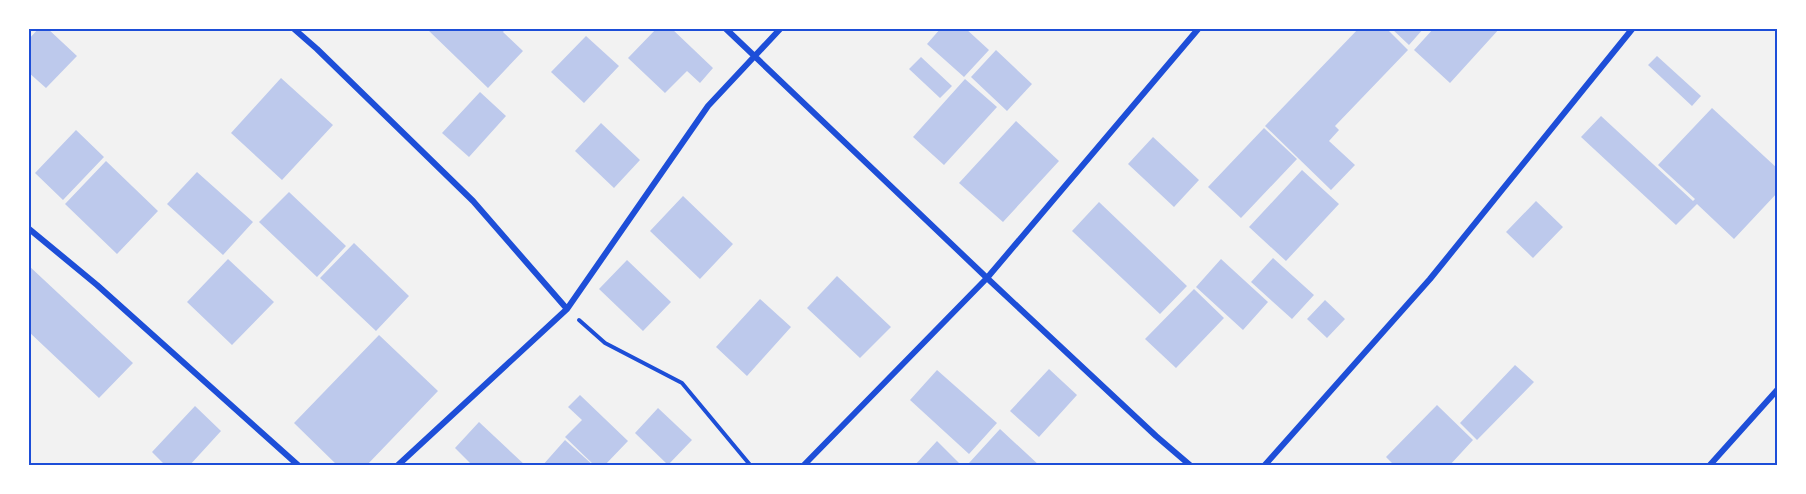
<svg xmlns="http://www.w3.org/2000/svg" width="1806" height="494" font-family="'Roboto Condensed',sans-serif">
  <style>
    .building { fill: #bdc9ec }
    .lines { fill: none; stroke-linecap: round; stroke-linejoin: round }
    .path { stroke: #1d4ed8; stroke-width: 4 }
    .minor { stroke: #1d4ed8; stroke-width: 6 }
    .neatline { fill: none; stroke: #1d4ed8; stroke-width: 2 }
  </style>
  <rect width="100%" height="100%" fill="#f2f2f2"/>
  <path class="building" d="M39,28H47L77,56L46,88L28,72V40Z
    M430,28H506L503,32L523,51L488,88L428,30Z
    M657,28H671L713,68L700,83L687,71L665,93L628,58Z
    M941,28H965L989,50L964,77L927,44Z
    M1359,28H1386L1408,50L1335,126L1339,130L1329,141L1355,165L1331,190L1265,126Z
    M1391,28H1424L1409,45Z
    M1434,28H1500L1450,83L1414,50Z
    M586,36L619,66L584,103L551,72Z
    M996,50L1032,84L1007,111L971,77Z
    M1657,56L1701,96L1692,106L1648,65Z
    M921,57L952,86L940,98L909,69Z
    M281,78L333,125L282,180L231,133Z
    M965,79L997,107L944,165L913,137Z
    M480,92L506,116L469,157L442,133Z
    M1712,108L1778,169V192L1734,239L1697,204L1676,225L1581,137L1601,116L1693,201L1695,199L1658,165Z
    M1016,121L1059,161L1003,222L959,183Z
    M601,123L640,160L614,188L575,151Z
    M1264,128L1297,159L1241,218L1208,187Z
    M76,130L104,157L63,200L35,173Z
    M1153,137L1199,180L1174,207L1128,164Z
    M106,161L158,211L117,254L65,204Z
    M1302,170L1339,204L1286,261L1249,227Z
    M197,172L253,222L223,255L167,204Z
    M289,192L346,246L317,277L259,222Z
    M683,196L733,244L700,279L650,231Z
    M1536,201L1563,227L1533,258L1506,232Z
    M1099,202L1187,286L1160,314L1072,231Z
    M354,243L409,296L376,331L320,278Z
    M1273,258L1314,295L1292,319L1251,282Z
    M228,259L274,302L232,345L187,302Z
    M1221,259L1268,302L1243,330L1196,287Z
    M627,260L671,302L643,331L599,289Z
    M28,265L133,363L99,398L28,331Z
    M837,276L891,327L860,358L807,308Z
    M1194,289L1224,318L1176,368L1145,339Z
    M760,299L791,327L747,376L716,347Z
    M1325,300L1345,319L1327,338L1307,319Z
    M379,335L438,391L366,466H338L294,423Z
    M1515,365L1534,382L1477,440L1460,423Z
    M1049,369L1077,395L1039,437L1010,411Z
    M937,370L997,423L969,454L910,400Z
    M580,395L628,441L604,466H595L565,437L582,420L568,407Z
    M1437,405L1473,440L1449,466H1395L1386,457Z
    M195,406L221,431L189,466H166L152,452Z
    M658,408L692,440L668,465L635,433Z
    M479,422L526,466H473L455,448Z
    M1000,429L1040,466H972L969,463Z
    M565,440L594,466H542Z
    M937,441L962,466H914Z"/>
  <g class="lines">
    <path class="path" d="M579,320L605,343L682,383L751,466"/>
    <path class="minor" d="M293,28L317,49L473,201L567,309
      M725,28L987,278L1156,436L1191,466
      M28,228L97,285L299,466
      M397,466L567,309L708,106L781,28
      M803,466L987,278L1199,28
      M1264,466L1430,279L1633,28
      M1709,466L1778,389"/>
  </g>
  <rect width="1806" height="494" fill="none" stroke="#ffffff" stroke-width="60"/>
  <rect x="30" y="30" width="1746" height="434" class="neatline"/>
</svg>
